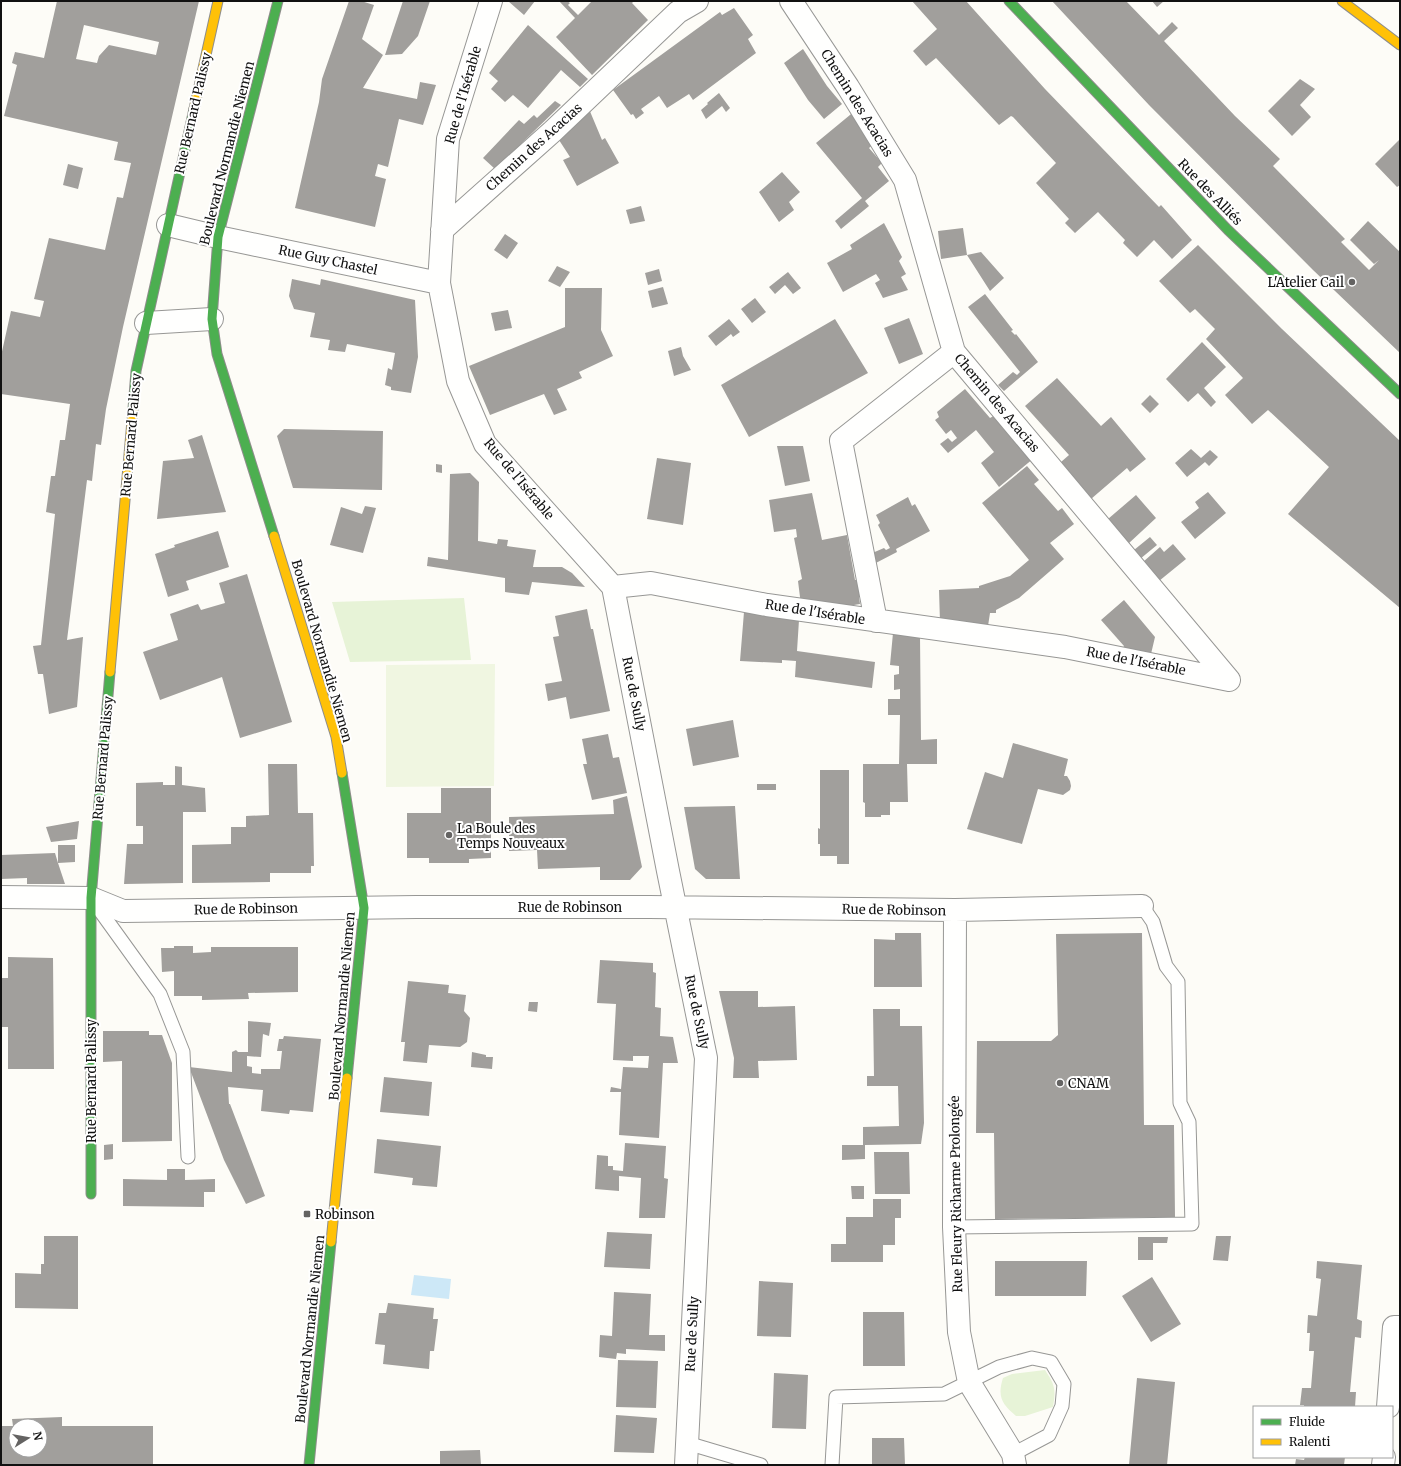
<svg xmlns="http://www.w3.org/2000/svg" width="1401" height="1466" font-family="Merriweather,serif">
  <style>
    .green { fill: #e7f3d7 }
    .pitch { fill: #f0f6e1 }
    .water { fill: #cde8f7 }
    .building { fill: #a19f9c; fill-rule: evenodd }
    .lines { fill: none; stroke-linecap: round; stroke-linejoin: round }
    .lane-casing { stroke: #979795; stroke-width: 15 }
    .street-casing { stroke: #979795; stroke-width: 24 }
    .fast-casing { stroke: #8e8d8b; stroke-width: 11 }
    .slow-casing { stroke: #8e8d8b; stroke-width: 11 }
    .lane { stroke: #fffffe; stroke-width: 13 }
    .street { stroke: #fffffe; stroke-width: 22 }
    .fast { stroke: #4caf50; stroke-width: 9 }
    .slow { stroke: #ffc107; stroke-width: 9 }
    .poi-dot { fill: #646362; stroke: #fff; stroke-width: 1.5 }
    .labels { text-anchor: middle; dominant-baseline: central; stroke-width: 4; stroke-linejoin: round; paint-order: stroke }
    .street-label { font-size: 13px; fill: #111; stroke: #fff }
    .poi-label { font-size: 13px; fill: #111; stroke: #fff; text-anchor: start }
  </style>
  <rect width="100%" height="100%" fill="#fdfcf7"/>
  <path class="green" d="M464,598L471,660L350,662L332,602Z
    M1045,1370C1055,1385 1056,1389 1053,1407L1025,1416H1016C1002,1404 997,1397 1003,1378L1012,1374Z"/>
  <path class="pitch" d="M495,664L494,786L386,787V665Z"/>
  <path class="water" d="M414,1275L451,1279L449,1299L411,1295Z"/>
  <path class="building" d="M57,1H199L123,327L106,409L101,445L96,444L92,481L87,480L67,640L83,637L77,707L49,714L43,674H38L33,646L41,645L55,514L46,512L51,476H55L60,440H65L70,404L1,394V356L11,311L40,317L44,301L34,299L49,238L105,250L117,197L123,198L131,163L114,160L118,142L4,116L17,65L12,63L15,52L44,58ZM84,25L159,42L156,55L109,45L99,56L97,63L76,59Z
    M349,1H361L374,5L362,39L383,55L363,88L417,99L420,82L436,85L423,125L399,119L388,167L378,164L375,176L386,179L375,227L295,208L319,102L322,79Z
    M403,1H430L418,36L402,54L385,55Z
    M508,1H535L524,15Z
    M559,1H567L570,3L568,5L578,15L592,1H634L632,3L648,20L592,75L556,37L575,18Z
    M912,1H966L1045,89L1159,207L1161,205L1192,240L1172,259L1154,240L1137,257L1123,243L1125,240L1098,212L1075,233L1065,223L1069,219L1036,183L1056,163L1013,117L1011,116L999,125L936,58L926,66L913,51L937,29Z
    M1052,1H1126L1159,35L1172,22L1178,28L1164,41L1235,116L1280,159L1273,166L1345,239L1341,242L1369,270L1379,260L1374,264L1350,240L1368,221L1400,252V353L1313,270L1149,105Z
    M1152,1H1164L1157,7Z
    M734,8L753,35L748,39L756,53L693,100L689,94L667,108L659,96L641,109L644,113L636,119L633,114L631,115L613,90L720,12L722,15Z
    M528,25L588,79L580,87L561,70L528,108L513,95L505,102L491,89L498,81L489,73Z
    M803,49L827,86L842,104L824,119L808,100L784,63Z
    M1300,79L1315,89L1300,105L1311,117L1292,136L1268,111Z
    M719,93L730,108L726,112L722,106L706,119L701,110L708,104L707,103Z
    M555,101L561,105L495,169L483,158L519,120L524,124L534,115L537,118Z
    M589,109L602,140L605,138L619,163L577,186L563,160L570,157L559,140Z
    M856,110L876,142L869,148L882,163L878,167L889,181L865,201L869,206L841,229L835,221L862,198L816,143Z
    M1400,139V185L1397,187L1375,164Z
    M68,164L83,168L78,189L63,185Z
    M782,172L800,192L789,202L794,210L779,222L759,192Z
    M641,206L645,221L630,224L626,210Z
    M884,223L902,257L899,261L906,274L901,277L908,290L883,298L875,283L880,280L876,274L843,292L827,263L852,249L850,245Z
    M963,228L967,255L941,259L938,231Z
    M505,234L518,243L507,259L494,250Z
    M1198,245L1282,329L1400,441V608L1288,514L1329,467L1268,410L1252,424L1225,395L1243,378L1206,339L1215,329L1195,309L1190,313L1159,281Z
    M981,252L1004,278L990,291L967,255Z
    M557,266L570,272L560,287L548,281Z
    M659,269L662,281L648,285L645,273Z
    M788,272L801,288L793,294L785,285L775,294L769,287Z
    M292,279L320,285L321,279L415,300L418,357L411,393L391,390V387L385,385L388,368L392,370L395,353L347,344L345,352L328,350L330,340L310,337L315,313L294,309L289,296Z
    M663,287L668,304L652,308L648,291Z
    M565,288H602L601,330L613,356L579,372L582,378L557,389L567,410L554,415L544,394L490,415L469,366L565,327Z
    M985,294L1013,330L1011,331L1015,335L1016,334L1038,362L1004,391L998,385L1013,372L1017,375L1020,372L968,307Z
    M755,298L766,312L752,323L741,309Z
    M508,310L512,328L495,331L491,313Z
    M909,318L923,354L899,364L884,328Z
    M729,319L740,332L733,337L731,334L716,346L708,336Z
    M835,319L868,373L749,437L721,385Z
    M1202,342L1226,367L1204,388L1216,402L1211,407L1198,393L1188,402L1166,379Z
    M681,347L683,356L691,370L674,376L668,351Z
    M1057,378L1101,426L1111,417L1146,459L1130,472L1127,468L1091,499L1061,462L1069,455L1025,406Z
    M965,389L990,418L997,414L1034,458L999,487L981,463L994,452L976,430L948,453L940,444L948,438L952,442L957,438L951,430L946,434L935,420L939,417L937,412Z
    M1150,395L1159,404L1150,413L1141,404Z
    M284,429L383,431L382,490L293,488L277,436Z
    M202,435L226,512L157,519L163,461L194,458L188,440Z
    M777,446H803L810,481L785,486Z
    M1191,449L1201,458L1210,450L1218,457L1209,466L1205,462L1187,477L1175,463Z
    M657,458L691,463L683,525L647,519Z
    M436,464L442,465V473L436,472Z
    M1027,466L1039,480L1034,484L1058,511L1062,508L1074,524L1050,543L1064,559L1019,598L996,610V613H990L988,626L940,622L939,590L979,588V586L1010,576L1029,560L982,503Z
    M470,473L479,482L478,541L497,544L498,539L508,540L507,546L536,550L533,567H562L572,573L585,587L532,582L529,595L505,592V578L427,566L428,557L448,560L450,474Z
    M1208,492L1226,513L1195,539L1181,522L1199,508L1195,502Z
    M812,493L822,540L847,535L855,580H860L863,597H859L860,604L836,608L801,605L798,581L802,579L794,538L797,537L796,529L774,532L769,500Z
    M1136,495L1156,518L1128,544L1108,519Z
    M908,497L912,506L915,504L930,531L896,549L897,552L872,565L870,554L884,548L886,550L890,548L878,525L880,523L876,515Z
    M365,506L376,508L363,553L330,545L341,507L362,514Z
    M218,531L229,567L186,581L189,590L168,597L155,554L175,547L174,545Z
    M1150,537L1157,545L1140,559L1134,550Z
    M1173,544L1186,559L1159,581L1143,562L1160,547L1164,552Z
    M247,574L292,722L240,738L222,677L160,700L143,652L178,640L170,614L198,604L201,610L225,603L219,583Z
    M1124,600L1155,637L1151,654L1123,648L1124,646L1101,620Z
    M587,609L591,629H593L610,711L570,719L566,697L548,701L545,684L562,681L553,637L559,636L555,616Z
    M744,612L799,620L797,651L875,662L872,688L795,677L796,661L782,660V663L740,661Z
    M893,633L920,636L921,740L937,739V764H907L908,802H890V815H881V817H865V803L863,802V764H899L900,715H888V699H900V689L894,690V675L899,674V666L890,665Z
    M733,720L739,757L693,766L686,729Z
    M608,734L613,758L619,757L627,793L592,800L583,764H587L582,739Z
    M1013,743L1068,759L1064,776H1067L1070,781L1071,786L1070,790L1063,795L1038,789L1022,844L967,829L985,772L1003,778Z
    M268,764H297L298,813H313L314,866H311V873H270V882L192,883V845L231,844V827H246V816L269,815Z
    M175,766L182,767V785L205,788L206,812H183V883L124,884L127,844H143V826H136V783L163,782V785H175Z
    M820,770H849V864H837V856H820V844H818V828L820,829Z
    M757,784H776V790H757Z
    M441,788H491V858L469,859V863H429V858H407V813H441Z
    M627,796L642,867L630,880H600V867L538,869L537,850L509,851V817L614,814L613,800Z
    M735,806L740,879H706L695,869L684,807Z
    M79,821L77,839L51,842L46,827Z
    M58,845H75V862L58,863L65,884H27V878L1,879V855L55,853L58,863Z
    M895,933H921L922,987H874V939L895,940Z
    M1142,933L1144,1125H1174L1175,1217L995,1219L994,1133H976L977,1041H1051L1058,1035L1056,934Z
    M174,946H193V953L211,952V947H298V992L248,993L249,999L202,1000V996H174V971L162,972L161,948H174Z
    M8,957L53,958L54,1069H8V1027H1V978H8Z
    M600,960L653,963V972L656,973L655,1007L661,1008L660,1036L673,1037L678,1063H663L659,1138L619,1135L621,1092H610L611,1087L621,1089L623,1067L648,1068L649,1056H633V1061L613,1060L616,1004L597,1003Z
    M408,981L449,985L448,993L466,995L464,1011L470,1018L467,1042L460,1047L429,1045L427,1063L403,1061L405,1042H401Z
    M719,991H758V1007L795,1006L797,1060L758,1061L759,1078H733L734,1058Z
    M529,1002H538L537,1012L528,1011Z
    M873,1009H900V1026H922L924,1123L921,1144L865,1145V1159L842,1160V1145H863V1127L899,1126L898,1086H867V1076H874Z
    M248,1021L271,1023L269,1036L263,1034L261,1057L247,1056V1066L252,1067V1073L261,1074V1069H280L282,1051H277L279,1039H283L284,1036L321,1039L313,1112L290,1110L289,1114L261,1111L263,1090L228,1087L229,1104H230L265,1196L246,1204L224,1160L189,1067L232,1072V1052L236,1050L238,1052H248Z
    M103,1031H149V1035H162L172,1063V1141L122,1142V1061L103,1062Z
    M472,1052L486,1055V1057H493L492,1069L471,1067Z
    M384,1077L432,1082L429,1116L380,1112Z
    M377,1139L441,1146L437,1187L412,1185L413,1178L374,1173Z
    M625,1143L666,1146L664,1178L668,1179L665,1218H639L641,1178L619,1176V1191L595,1189L597,1155L608,1156V1166H613V1170L623,1171Z
    M113,1144V1159L104,1160V1145Z
    M874,1152H909L910,1194H875Z
    M167,1169H185V1180L215,1179V1192H204V1207L123,1206V1179L167,1180Z
    M851,1186H864V1199H852Z
    M873,1199H901V1218H895V1245H883V1262H831V1244H846V1217H873Z
    M607,1232L652,1234L650,1269L604,1267Z
    M44,1236H78V1309L15,1308V1273L41,1274V1264H44Z
    M1216,1236H1231L1228,1261L1213,1260Z
    M1138,1237H1168L1167,1243H1153V1260H1138Z
    M995,1261H1087L1086,1296H995Z
    M1317,1261L1362,1265L1357,1319L1362,1321L1361,1338L1355,1337L1350,1392H1356L1355,1407H1304V1405H1300L1302,1388H1311L1314,1351H1309L1310,1333H1307L1308,1315L1317,1316L1321,1279L1316,1278Z
    M1152,1277L1181,1324L1151,1342L1122,1296Z
    M759,1281L793,1283L791,1337L757,1336Z
    M614,1292L651,1294L649,1335H665V1351L626,1349V1354L617,1353L616,1359L599,1357L600,1335L612,1336Z
    M388,1303L434,1308L433,1319H438L434,1351H430L429,1369L383,1364L385,1345L375,1344L379,1313H386Z
    M863,1312H904L905,1366H863Z
    M618,1360L658,1361L656,1408L616,1407Z
    M774,1373L808,1375L806,1429L772,1428Z
    M1137,1378L1175,1382L1167,1465H1129Z
    M616,1415L657,1418L654,1453L614,1452Z
    M62,1417V1426H153V1465H1V1426H13L12,1419ZM16,1426H40V1450H16Z
    M872,1438H904L905,1465H872Z
    M480,1450L481,1465H440V1451Z
    M1305,1457H1345L1344,1465H1295L1296,1459L1304,1460Z"/>
  <g class="lines">
    <defs>
      <path id="lane" d="M93,901L160,994L183,1052L188,1157
        M954,1227L1192,1224L1189,1122L1180,1103L1178,982L1166,966L1153,922L1142,906
        M687,1443L761,1465
        M832,1465L836,1397L944,1394L999,1367L1032,1358L1051,1362L1064,1384L1062,1406L1049,1435L1013,1454"/>
      <path id="street" d="M491,1L448,139L439,283L458,381L485,444L613,587
        M791,1L848,87L905,180L954,352L1229,680
        M168,225L218,237L439,283
        M442,230L553,131L678,12L697,1
        M146,323L212,319
        M613,587L668,871L706,1058L686,1465
        M613,587L651,583L767,605L1065,647L1229,680
        M876,621L841,441L954,352
        M1,897L91,898L123,911L416,907H649L955,910L1142,906
        M955,910L954,1227L959,1332L969,1382L1013,1454L1015,1465
        M1388,1407L1394,1327H1400
        M1383,1465L1384,1457"/>
      <path id="fast" d="M1009,1L1228,230L1400,394
        M133,409L136,371L194,109
        M274,536L217,354L212,319L218,237L278,1
        M342,773L364,908L347,1078
        M91,1194V898L110,672
        M309,1465L331,1242"/>
      <path id="slow" d="M1342,1L1400,45
        M194,109L218,1
        M274,536L336,737L342,773
        M110,672L133,409
        M331,1242L347,1078"/>
    </defs>
    <use href="#lane" class="lane-casing"/>
    <use href="#street" class="street-casing"/>
    <use href="#fast" class="fast-casing"/>
    <use href="#slow" class="slow-casing"/>
    <use href="#lane" class="lane"/>
    <use href="#street" class="street"/>
    <use href="#fast" class="fast"/>
    <use href="#slow" class="slow"/>
  </g>
  <g class="poi-dot">
    <circle cx="1352" cy="282" r="4"/>
    <circle cx="449" cy="835" r="4"/>
    <circle cx="1060" cy="1083" r="4"/>
    <rect x="303" y="1210" width="8" height="8" rx="2"/>
  </g>
  <g class="labels">
    <g class="street-label">
      <text transform="translate(463 95) rotate(-74)">Rue de l'Isérable</text>
      <text transform="translate(857 103) rotate(58)">Chemin des Acacias</text>
      <text transform="translate(193 113) rotate(-77)">Rue Bernard Palissy</text>
      <text transform="translate(534 147) rotate(-42)">Chemin des Acacias</text>
      <text transform="translate(227 153) rotate(-76)">Boulevard Normandie Niemen</text>
      <text transform="translate(1210 192) rotate(46)">Rue des Alliés</text>
      <text transform="translate(328 260) rotate(12)">Rue Guy Chastel</text>
      <text transform="translate(997 403) rotate(50)">Chemin des Acacias</text>
      <text transform="translate(131 435) rotate(-85)">Rue Bernard Palissy</text>
      <text transform="translate(519 479) rotate(50)">Rue de l'Isérable</text>
      <text transform="translate(815 612) rotate(9)">Rue de l'Isérable</text>
      <text transform="translate(322 651) rotate(74)">Boulevard Normandie Niemen</text>
      <text transform="translate(1136 661) rotate(11)">Rue de l'Isérable</text>
      <text transform="translate(634 694) rotate(79)">Rue de Sully</text>
      <text transform="translate(103 758) rotate(-85)">Rue Bernard Palissy</text>
      <text x="570" y="907">Rue de Robinson</text>
      <text transform="translate(246 909) rotate(-1)">Rue de Robinson</text>
      <text transform="translate(894 910) rotate(1)">Rue de Robinson</text>
      <text transform="translate(342 1006) rotate(-85)">Boulevard Normandie Niemen</text>
      <text transform="translate(697 1012) rotate(78)">Rue de Sully</text>
      <text transform="translate(91 1081) rotate(-90)">Rue Bernard Palissy</text>
      <text transform="translate(956 1194) rotate(-91)">Rue Fleury Richarme Prolongée</text>
      <text transform="translate(310 1329) rotate(-84)">Boulevard Normandie Niemen</text>
      <text transform="translate(692 1334) rotate(-87)">Rue de Sully</text>
    </g>
    <g class="poi-label">
      <text x="1344" y="282" text-anchor="end">L'Atelier Cail</text>
      <text x="457" y="828">La Boule des<tspan x="457" dy="15">Temps Nouveaux</tspan></text>
      <text x="1068" y="1083">CNAM</text>
      <text x="315" y="1214">Robinson</text>
    </g>
  </g>
  <rect width="1401" height="1466" fill="none" stroke="#111111" stroke-width="4"/>
  <rect x="1253" y="1406" width="140" height="52" fill="#ffffff" stroke="#a0a0a0"/>
  <rect x="1261" y="1419" width="20" height="6" fill="#4caf50" stroke="#a0a0a0"/>
  <text x="1289" y="1426" font-size="12" fill="#111111">Fluide</text>
  <rect x="1261" y="1439" width="20" height="6" fill="#ffc107" stroke="#a0a0a0"/>
  <text x="1289" y="1446" font-size="12" fill="#111111">Ralenti</text>
  <g transform="translate(28 1438) rotate(79)"><circle r="19" fill="#ffffff" stroke="#a0a0a0"/>
  <path d="M0-3L7 15L0 10L-7 15Z" fill="#646362"/>
  <text y="-6" font-size="11" font-weight="bold" text-anchor="middle" fill="#111111">N</text>
  </g>
</svg>
